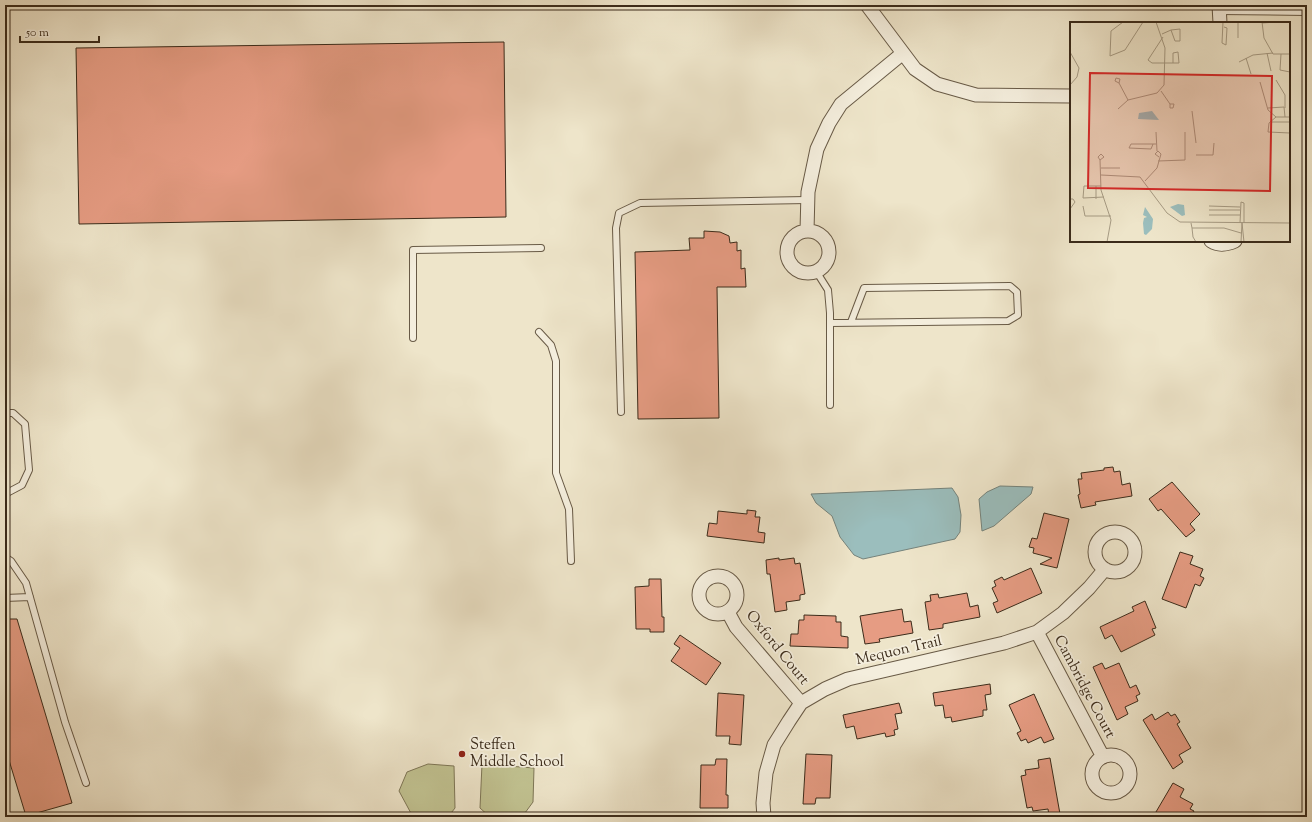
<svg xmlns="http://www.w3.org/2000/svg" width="1312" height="822" font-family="'Sorts Mill Goudy',serif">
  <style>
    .green { fill: #c1c291; stroke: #7e7656 }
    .water { fill: #9bbebd; stroke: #75837c }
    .building { fill: #e69c83; stroke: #3b2b1a }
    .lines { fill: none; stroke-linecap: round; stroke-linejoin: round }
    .lane-casing { stroke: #685a46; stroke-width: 8 }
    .street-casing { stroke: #685a46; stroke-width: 15 }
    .lane { stroke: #f4eedd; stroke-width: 6 }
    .street { stroke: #f4eedd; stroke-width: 13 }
    .poi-dot { fill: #8f2418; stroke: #f4eedd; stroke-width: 1.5 }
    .labels { text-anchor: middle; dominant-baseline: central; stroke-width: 3.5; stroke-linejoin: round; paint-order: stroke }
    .street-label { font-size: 15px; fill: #3b2b1a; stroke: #f4eedd }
    .poi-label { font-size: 15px; fill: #3b2b1a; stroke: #f4eedd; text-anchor: start }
    .inset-road { fill: none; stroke: #a69b84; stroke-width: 1 }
    .view { fill: #d62828; fill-opacity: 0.15; stroke: #d62828; stroke-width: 2 }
    .inset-edge { fill: none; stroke: #3b2b1a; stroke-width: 2 }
  </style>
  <rect width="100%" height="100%" fill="#eee5ca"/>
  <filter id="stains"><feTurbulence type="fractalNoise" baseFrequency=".005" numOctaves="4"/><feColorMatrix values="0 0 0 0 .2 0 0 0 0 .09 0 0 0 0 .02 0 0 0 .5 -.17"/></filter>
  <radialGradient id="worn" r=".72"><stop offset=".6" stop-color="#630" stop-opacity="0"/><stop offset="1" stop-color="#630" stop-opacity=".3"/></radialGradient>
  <path class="green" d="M428,764L454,766L455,808L448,817H413L399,791L407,772Z
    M482,764L534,768L533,802L522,817H490L480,808Z"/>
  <path class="water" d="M1000,486L1033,487L1031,494L994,526L982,531L979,499L987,492Z
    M952,488L958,497L961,515L960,532L955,539L863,559L854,555L840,537L832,516L816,503L811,494Z"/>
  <path class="building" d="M504,42L506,217L79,224L76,48Z
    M704,231L720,232L729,236L730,243L737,242V251L741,250V269L745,268L746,287H717L719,418L638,419L635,252L690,250L689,238H704Z
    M1113,467L1114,472L1120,471L1122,485L1130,483L1132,496L1095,502L1096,505L1081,508L1078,495L1080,494L1078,479H1082L1081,473L1104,470V468Z
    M1172,482L1200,514L1190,524L1195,530L1186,537L1161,509L1158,511L1149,499Z
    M747,510L756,511L755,517H760L758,532L765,533L764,543L707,536L709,523L717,524L718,511L747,514Z
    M1044,513L1069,519L1057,568L1040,564L1052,558L1033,553L1034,548L1029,547L1032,538L1037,539Z
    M1180,552L1193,556L1190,564L1203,569L1200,576L1204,578L1200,586L1195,584L1186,608L1162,599Z
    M779,558V560L794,558L795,564L800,563L805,594L800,595V600L786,602L787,610L775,612L770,574H767L766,560Z
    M1031,568L1042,593L997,613L993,603L998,601L992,588L996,586L994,581L1002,577L1004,580Z
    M649,579H661L662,617H664V632H650V629H636L635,587L649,586Z
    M967,593L970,607L978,605L980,617L943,624V628L929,630L925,602L931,601L930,595L938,594L939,598Z
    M1145,601L1156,628L1152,629L1155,635L1121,652L1112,635L1105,639L1100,627L1134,611L1132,607Z
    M902,609L904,622L911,621L913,633L879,639L880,642L865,644L860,616Z
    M804,615L836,616V622H841V636L848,637V648L790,646L791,634H798L799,620H804Z
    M5,619H17L72,803L26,816L5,747Z
    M680,635L721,663L706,685L671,661L680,648L674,644Z
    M1102,663L1105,669L1119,663L1130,688L1136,685L1140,694L1136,696L1138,701L1125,707L1128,714L1117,720L1093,667Z
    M990,684L991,694L985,695L987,710H983V716L952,722L951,717L945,718L943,705L935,706L933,693Z
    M718,693L744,695L741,745L729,744L730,736H716Z
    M1034,694L1054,739L1044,743L1041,737L1028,743L1026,739L1021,741L1017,733L1021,731L1009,705Z
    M899,703L902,713L895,714L898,729L894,730L895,735L886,737L885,733L857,739L854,726L846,728L843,715Z
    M1168,712L1171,716L1175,714L1180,722L1177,724L1191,748L1179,755L1183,762L1173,769L1143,720L1152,714L1155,720Z
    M806,754L832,755L830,798H816L815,804H803Z
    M1050,758L1060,814L1049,816L1048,809L1033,811L1032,807L1027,808L1021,776L1026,775L1025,770L1039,768L1038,760Z
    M716,759H727L726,795H728V808H700L701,765H715Z
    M1173,783L1184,789L1180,797L1193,804L1190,809L1194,811L1191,817H1153Z"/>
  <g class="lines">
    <defs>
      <path id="lane" d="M1219,11L1307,12
        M816,271L828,290L830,313V405
        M830,323L1008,321L1018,315L1017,292L1010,286L864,288L851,322
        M539,332L551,345L556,361V473L569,509L571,561
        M413,338V250L541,248
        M621,412L616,228L619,213L640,203L808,200
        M5,413H13L25,424L29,470L22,485L5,494
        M5,557L11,561L26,583L65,722L86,783
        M5,598L30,597"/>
      <path id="street" d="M867,5L915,69L937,84L976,95L1071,96
        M1219,5L1220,23
        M807,231L808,192L817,149L829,123L841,104L903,53
        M787 252a21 21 0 1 1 42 0a21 21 0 1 1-42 0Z
        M1211,241C1219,246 1226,245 1235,241
        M1095 552a20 20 0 1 1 40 0a20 20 0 1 1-40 0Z
        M699 595a19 19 0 1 1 38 0a19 19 0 1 1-38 0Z
        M728,612L736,627L801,703
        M1037,632L1103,757
        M1092 774a19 19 0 1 1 38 0a19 19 0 1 1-38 0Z
        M764,817L763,803L766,773L774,745L789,721L801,703L825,689L848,679L1004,643L1037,632L1063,613L1089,588L1105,569"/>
    </defs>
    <use href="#lane" class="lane-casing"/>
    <use href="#street" class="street-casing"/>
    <use href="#lane" class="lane"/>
    <use href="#street" class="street"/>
  </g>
  <circle class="poi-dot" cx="462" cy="754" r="4"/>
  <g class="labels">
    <g class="street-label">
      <text transform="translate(777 648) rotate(51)">Oxford Court</text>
      <text transform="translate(899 651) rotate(-13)">Mequon Trail</text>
      <text transform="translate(1084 687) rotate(62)">Cambridge Court</text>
    </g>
    <g class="poi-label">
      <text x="470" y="745">Steffen<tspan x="470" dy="17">Middle School</tspan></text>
    </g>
  </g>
  <g transform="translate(1070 22)">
    <rect width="220" height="220" fill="#eee5ca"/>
    <path d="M82,89L89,98L68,97L69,91ZM108,182L114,183L115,193L112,194L100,185ZM75,185L83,197L82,207L76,213L74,212L73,201L74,196L77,195L73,193Z" fill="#9bbebd"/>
    <path class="inset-road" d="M53,0L41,9L40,34L55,28L73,0M153,0L152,21L156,23L157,6L154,5M192,0L194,16L203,32H220M192,1L206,0M92,12L101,8L105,19H110V7L101,8M93,15L78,38L82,41H109L108,30L103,31V41M168,16V0M0,30L9,46L7,55L0,63M197,31L201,49M211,32L210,48L220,50M176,36L181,52M169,40L183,33L203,31M206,58L215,73V86M190,60L198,88L206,95M49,61L50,57L46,56L45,59L49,61L58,78M91,69L100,82H104L103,86H100V82M198,86L214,85L215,95M48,87L58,78L87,71L94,63L95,26L86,0M122,89L126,121M206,95L199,101L198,110L220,111M206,95H220M201,100H220M86,110L87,129M83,122L81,127L59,126L61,122H86M126,133H143L144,121M30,138L34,135L31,132L28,135L30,138L31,168L41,198L37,220M88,139L115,138V110M31,146H50M31,153L70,155L97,191L110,200L220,201M75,159L87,146L91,132L88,129L85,132L89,135M26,164V177M31,164H14L13,176L34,175M0,177H3L5,180L0,187M13,184L15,194H41M139,184L170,185M139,188H170M139,193H170M121,201L122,206H154L171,211M170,201L171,180L174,181V201M172,201L174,220M122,206L123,215L126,220M171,220L172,201"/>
    <path class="view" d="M20,51L202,54L200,169L18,166Z"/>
    <rect width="220" height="220" class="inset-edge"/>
  </g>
  <rect width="1312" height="822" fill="none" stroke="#eee5ca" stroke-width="20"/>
  <rect x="6" y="6" width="1300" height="810" fill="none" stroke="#3b2b1a" stroke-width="2"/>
  <rect x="10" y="10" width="1292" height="802" fill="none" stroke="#3b2b1a"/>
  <path d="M20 36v6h79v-6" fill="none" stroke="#3b2b1a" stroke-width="2"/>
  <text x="26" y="36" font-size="12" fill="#3b2b1a" stroke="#f4eedd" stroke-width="3" paint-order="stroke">50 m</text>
  <rect width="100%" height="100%" filter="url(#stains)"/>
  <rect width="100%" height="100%" fill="url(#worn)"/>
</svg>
